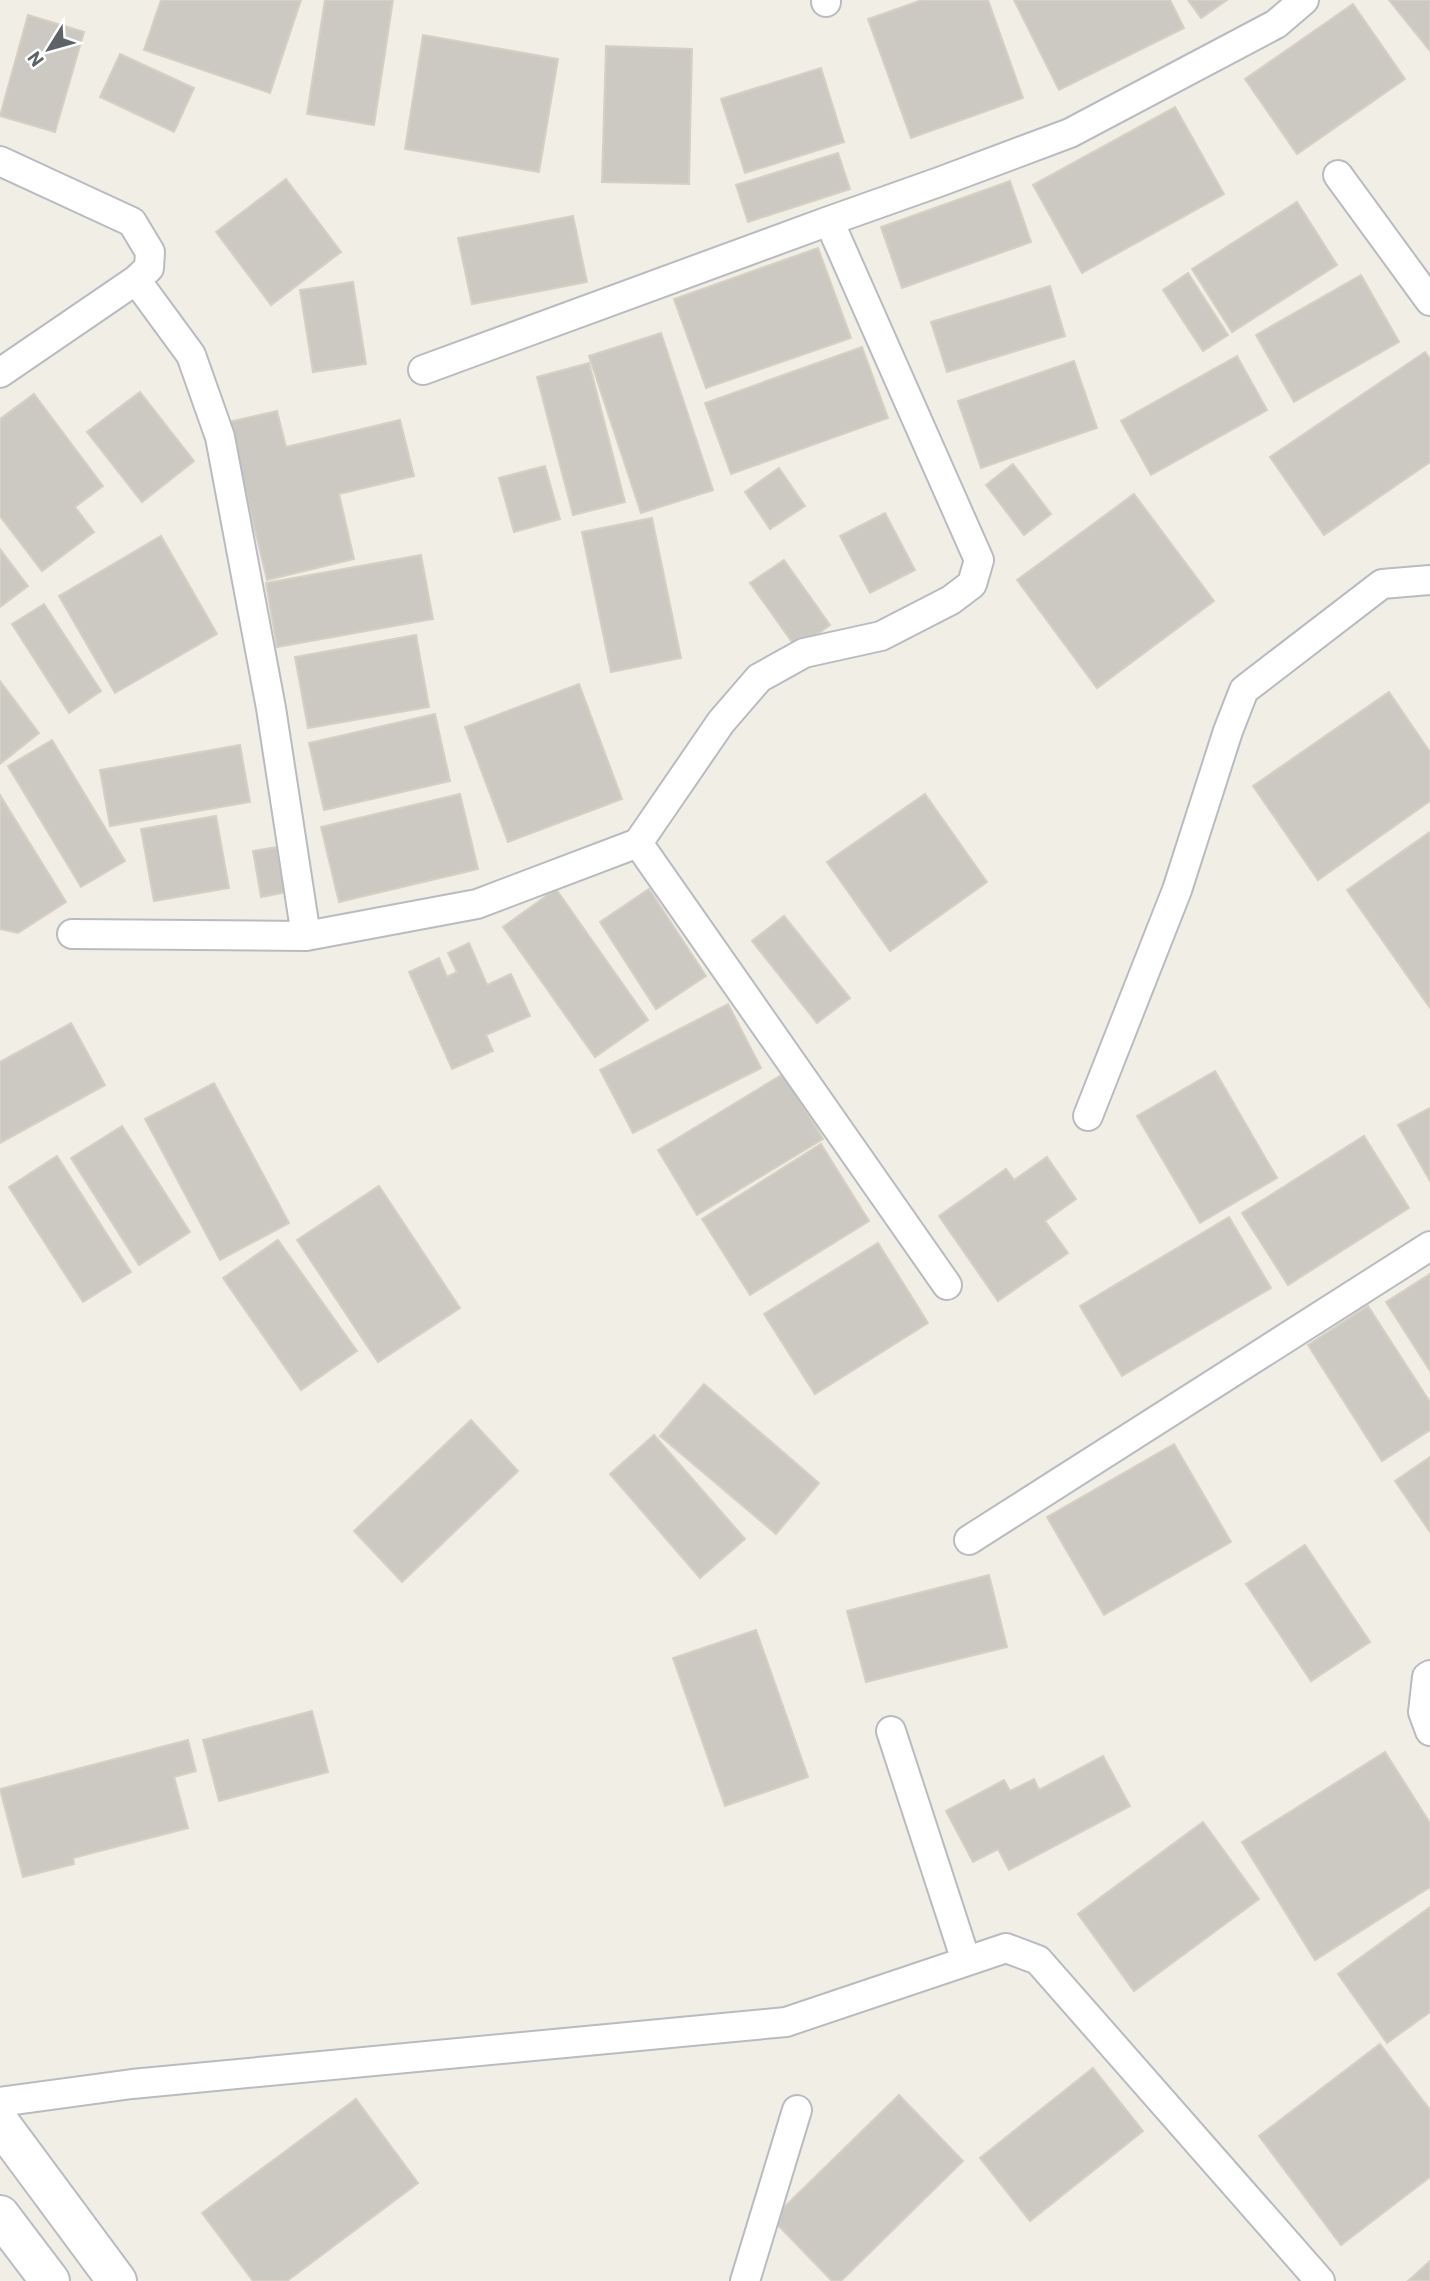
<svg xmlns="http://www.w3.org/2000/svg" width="1430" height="2281" font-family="Barlow,sans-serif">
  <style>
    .building { fill: #ccc9c3; stroke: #d6d0c4; stroke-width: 2 }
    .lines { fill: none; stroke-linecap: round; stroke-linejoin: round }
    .street-casing { stroke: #b8bcc0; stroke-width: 32 }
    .secondary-casing { stroke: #b9bdc2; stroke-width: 42 }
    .street { stroke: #fff; stroke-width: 28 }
    .secondary { stroke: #fff; stroke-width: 38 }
  </style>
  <rect width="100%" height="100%" fill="#f1eee6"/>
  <path class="building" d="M161,0H301L270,93L144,50Z
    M325,0H393L374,125L307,114Z
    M922,0H988L1023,98L911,138L868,19Z
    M1014,0H1170L1184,28L1059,90Z
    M1188,0H1227L1201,18Z
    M1389,0H1430V51Z
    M1353,4L1405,79L1297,154L1245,79Z
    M28,15L84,32L55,132L0,116Z
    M423,35L558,59L539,172L405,149Z
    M606,46L692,49L689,184L602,182Z
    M120,54L194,88L174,132L100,97Z
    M821,68L844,142L745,173L721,99Z
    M1175,107L1224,194L1082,273L1033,185Z
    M838,153L850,189L748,222L736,185Z
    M286,179L341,252L271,305L216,232Z
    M1010,181L1031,242L902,288L881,227Z
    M1297,202L1337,265L1232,332L1192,269Z
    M573,216L587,282L472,304L458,238Z
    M818,248L851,338L706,388L674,299Z
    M1188,273L1228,335L1203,351L1163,290Z
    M1361,275L1399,342L1294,402L1256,335Z
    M353,282L366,364L313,372L300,290Z
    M1050,286L1065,336L947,372L931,322Z
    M661,333L713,490L641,513L589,356Z
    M862,347L888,418L731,474L705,403Z
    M1425,352L1430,359V462L1324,535L1270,457Z
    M1237,356L1267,410L1151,475L1121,421Z
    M1074,361L1097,428L981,468L958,401Z
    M589,363L625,502L573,515L537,377Z
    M140,392L194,461L142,502L87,432Z
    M34,394L103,486L75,507L94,532L42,571L0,516V419Z
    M277,411L286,447L400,420L414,476L339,494L354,559L267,580L229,422Z
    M1013,464L1051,514L1024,535L986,485Z
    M545,466L560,519L514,532L499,478Z
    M779,468L805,506L770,529L745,492Z
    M1134,494L1214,601L1097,688L1017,580Z
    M885,513L915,570L870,593L840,536Z
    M652,518L681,658L611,672L582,532Z
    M161,536L217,634L115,693L59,596Z
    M0,549L28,586L0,607Z
    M421,555L433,619L277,647L266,583Z
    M784,560L830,625L797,649L750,583Z
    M44,604L101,691L69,713L12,624Z
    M416,635L429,707L308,728L295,657Z
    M0,681L39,733L0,764Z
    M579,684L622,799L508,842L465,727Z
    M1389,692L1430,752V801L1318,880L1253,786Z
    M435,714L450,781L324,810L309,743Z
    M52,740L125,861L81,887L8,766Z
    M240,745L250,802L110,826L100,770Z
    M460,794L478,869L339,902L321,827Z
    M925,794L987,882L890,951L827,862Z
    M0,795L66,902L18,933L0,929Z
    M216,816L229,888L154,901L141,829Z
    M1430,832V1008L1347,890Z
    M284,846L293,891L261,897L253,851Z
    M556,889L648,1020L595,1057L503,927Z
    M649,889L706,976L656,1009L600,922Z
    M784,916L850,998L817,1023L752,941Z
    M469,943L487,985L511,974L530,1016L486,1035L493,1051L452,1069L409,972L439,958L447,977L457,972L448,953Z
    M728,1004L761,1068L633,1133L600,1070Z
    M71,1023L105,1085L0,1143V1062Z
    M1215,1071L1277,1178L1200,1223L1137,1116Z
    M783,1074L823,1139L697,1215L658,1150Z
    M214,1083L289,1223L220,1260L145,1119Z
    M1430,1108V1181L1398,1125Z
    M122,1126L190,1232L139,1265L71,1158Z
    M1364,1136L1409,1208L1288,1285L1242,1213Z
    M821,1144L869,1221L750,1295L702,1219Z
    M57,1156L131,1272L83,1302L9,1187Z
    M1047,1157L1076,1199L1045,1221L1068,1253L998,1301L939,1216L1006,1169L1014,1180Z
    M379,1186L460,1308L378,1362L297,1240Z
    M1229,1217L1271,1288L1122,1376L1080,1306Z
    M278,1240L357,1351L301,1390L223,1278Z
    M878,1243L928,1323L815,1394L764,1314Z
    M1430,1274V1371L1386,1302Z
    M1368,1306L1430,1402V1430L1382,1461L1308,1345Z
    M704,1384L819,1483L776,1534L660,1436Z
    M471,1420L518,1471L402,1582L354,1531Z
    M654,1435L745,1539L700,1578L610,1474Z
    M1174,1444L1231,1542L1104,1615L1047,1517Z
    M1430,1457V1532L1395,1481Z
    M1305,1545L1370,1642L1311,1681L1246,1584Z
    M989,1575L1007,1647L866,1682L847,1611Z
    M756,1630L808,1777L725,1806L673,1658Z
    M312,1711L328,1772L219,1801L203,1740Z
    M188,1740L196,1771L174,1777L188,1828L73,1858L74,1864L23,1877L0,1789Z
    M1385,1752L1430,1823V1887L1315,1960L1242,1842Z
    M1103,1756L1130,1806L1009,1870L998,1849L973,1862L946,1811L1004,1780L1010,1791L1034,1779L1039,1790Z
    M1203,1822L1259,1899L1134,1991L1078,1914Z
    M1430,1907V2012L1387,2043L1338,1974Z
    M1380,2044L1430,2110V2177L1341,2245L1259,2136Z
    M1093,2068L1143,2131L1030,2221L980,2158Z
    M899,2095L963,2161L841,2281H832L772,2219Z
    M356,2099L418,2183L287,2281H253L202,2213Z
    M1430,2261V2281H1408Z"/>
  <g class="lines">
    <defs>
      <path id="street" d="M826,0V2
        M0,161L132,222L150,252L149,268L136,280L0,373
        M1338,175L1430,301
        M136,280L191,355L220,437L271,708L306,936
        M423,370L829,221
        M638,843L721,722L759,678L804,653L881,636L951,600L972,584L979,560L829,221L939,182L1070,133L1276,24L1304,0
        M72,934L306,936L477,904L638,843L947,1285
        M1088,1116L1177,890L1228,731L1244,690L1382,584L1430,580
        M969,1540L1430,1246
        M1430,1675L1427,1677L1423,1712L1430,1731
        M891,1731L966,1961
        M0,2102L132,2084L786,2022L1006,1948L1038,1960L1320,2281
        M745,2281L797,2110"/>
      <path id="secondary" d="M0,2123L117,2281
        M0,2215L50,2281"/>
    </defs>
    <use href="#street" class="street-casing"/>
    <use href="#secondary" class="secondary-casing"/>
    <use href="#street" class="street"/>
    <use href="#secondary" class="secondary"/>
  </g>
  <g transform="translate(49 49) rotate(233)" stroke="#ffffff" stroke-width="5" paint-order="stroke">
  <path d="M0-5L12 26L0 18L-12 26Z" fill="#5d6267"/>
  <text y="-10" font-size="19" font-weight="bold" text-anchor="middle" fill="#5d6267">N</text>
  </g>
</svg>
